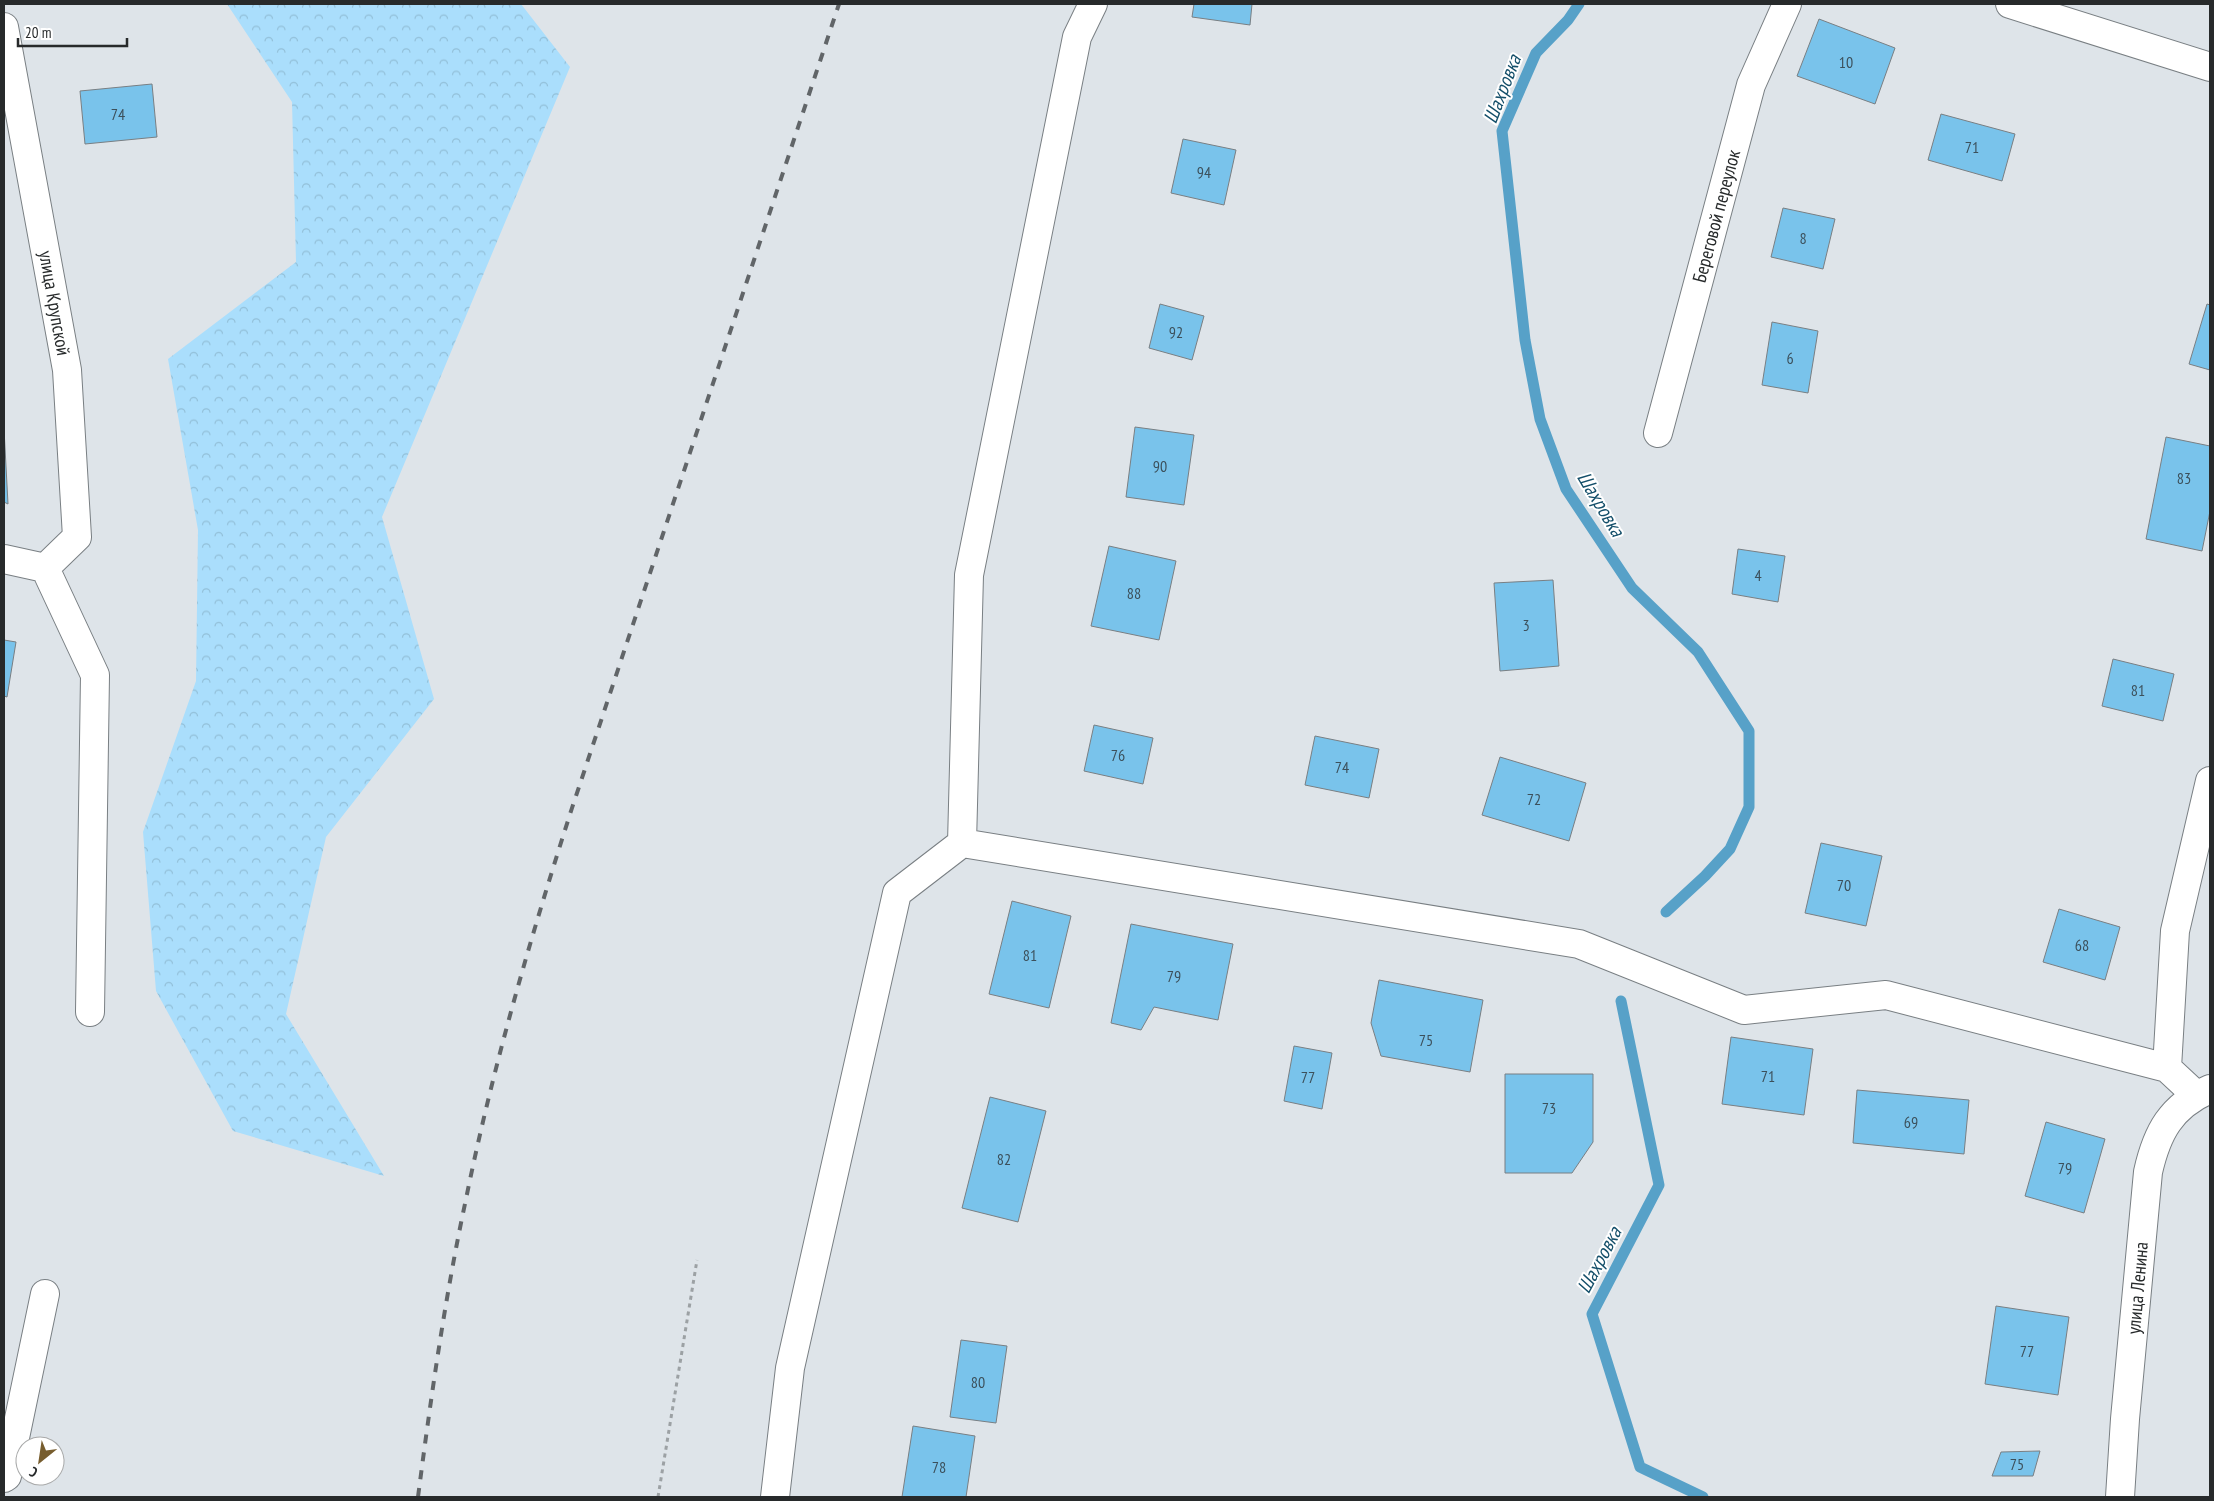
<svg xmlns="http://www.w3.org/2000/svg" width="2214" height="1501" font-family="'PT Sans Narrow',sans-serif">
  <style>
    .forest { fill: url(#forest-crowns) }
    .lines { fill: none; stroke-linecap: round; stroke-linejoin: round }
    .stream { stroke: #57a1c8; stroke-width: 11 }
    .building { fill: #79c3eb; stroke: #797f83 }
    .minor-casing { stroke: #797f83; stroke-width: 30 }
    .path { stroke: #9ca1a4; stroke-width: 3; stroke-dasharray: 4 4; stroke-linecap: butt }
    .minor { stroke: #fff; stroke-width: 28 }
    .rail { stroke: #616568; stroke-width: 4; stroke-dasharray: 9 9; stroke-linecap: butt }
    .labels { text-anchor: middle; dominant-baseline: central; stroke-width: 4; stroke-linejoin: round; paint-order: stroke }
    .number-label { font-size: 16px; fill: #3c505b }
    .street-label { font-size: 19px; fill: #272a2b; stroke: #fff }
    .water-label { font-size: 20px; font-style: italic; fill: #144f6a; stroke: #fff }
  </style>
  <defs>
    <pattern id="forest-crowns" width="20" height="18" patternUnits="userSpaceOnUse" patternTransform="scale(1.25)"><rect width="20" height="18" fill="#aadefc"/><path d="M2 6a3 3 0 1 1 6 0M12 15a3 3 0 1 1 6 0" fill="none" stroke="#92bfd8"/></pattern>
  </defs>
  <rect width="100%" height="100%" fill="#dee4e9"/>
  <path class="forest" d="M227,4H521L570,67L382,517L434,699L326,837L286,1014L384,1176L233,1131L156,991L143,832L196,681L198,530L168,359L296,262L292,102Z"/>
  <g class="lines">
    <path class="stream" d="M1579,4L1568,20L1536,53L1502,131L1525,340L1540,419L1566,489L1632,588L1698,652L1749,731V807L1730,849L1705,876L1666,912
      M1621,1001L1659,1185L1592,1314L1640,1467L1703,1497"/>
  </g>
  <path class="building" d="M1194,4H1252L1250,25L1192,17Z
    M1819,19L1895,48L1875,104L1797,76Z
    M152,84L157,137L85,144L80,91Z
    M1941,114L2015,134L2002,181L1928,160Z
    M1183,139L1236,150L1224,205L1171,193Z
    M1783,208L1835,219L1823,269L1771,257Z
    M1160,304L1204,316L1192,360L1149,348Z
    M2207,304L2210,305V370L2189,364Z
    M1772,322L1818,331L1808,393L1762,385Z
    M1135,427L1194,435L1184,505L1126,497Z
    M4,429L8,504L4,502Z
    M2166,437L2210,446V511L2202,551L2146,539Z
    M1109,546L1176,561L1159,640L1091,626Z
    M1738,549L1785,556L1778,602L1732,594Z
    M1553,580L1559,666L1500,671L1494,583Z
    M4,640L16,642L7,697L4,696Z
    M2113,659L2174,674L2163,721L2102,706Z
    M1094,725L1153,738L1143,784L1084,771Z
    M1315,736L1379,749L1369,798L1305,785Z
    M1500,757L1586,783L1569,841L1482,815Z
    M1821,843L1882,856L1866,926L1805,913Z
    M1012,901L1071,916L1049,1008L989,994Z
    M2059,909L2120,927L2105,980L2043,962Z
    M1131,924L1233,944L1218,1020L1154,1007L1141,1030L1111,1023Z
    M1379,980L1483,1000L1470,1072L1381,1056L1371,1023Z
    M1731,1037L1813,1049L1804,1115L1722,1104Z
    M1294,1046L1332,1053L1322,1109L1284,1101Z
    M1505,1074H1593V1142L1572,1173H1505Z
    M1857,1090L1969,1100L1964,1154L1853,1143Z
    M990,1097L1046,1111L1018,1222L962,1208Z
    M2046,1122L2105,1139L2084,1213L2025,1196Z
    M1996,1306L2069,1317L2058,1395L1985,1384Z
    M961,1340L1007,1346L996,1423L950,1417Z
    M913,1426L975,1436L966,1497H902Z
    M2040,1451L2033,1476H1992L2001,1452Z"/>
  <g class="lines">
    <defs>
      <path id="minor" d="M2010,4L2210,67
        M4,27L67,370L77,537L45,568
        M1658,433L1751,85L1787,4
        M4,559L45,568
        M45,568L95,675L90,1012
        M962,843L1579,944L1744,1010L1886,995L2167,1068L2196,1095
        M2167,1068L2175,931L2210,781
        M4,1478L7,1476L45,1294
        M775,1497L790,1368L897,893L962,843L969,575L1077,37L1093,4
        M2120,1497L2125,1419L2148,1172C2157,1132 2171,1106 2210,1089"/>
    </defs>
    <use href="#minor" class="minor-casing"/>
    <path class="path" d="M658,1497L697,1260"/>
    <use href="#minor" class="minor"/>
    <path class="rail" d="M418,1497C431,1397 445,1297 466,1199C493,1066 531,936 572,808L839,4"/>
  </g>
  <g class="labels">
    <g class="number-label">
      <text x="1846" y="62">10</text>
      <text x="118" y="114">74</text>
      <text x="1972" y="147">71</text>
      <text x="1204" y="172">94</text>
      <text x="1803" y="238">8</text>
      <text x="1176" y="332">92</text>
      <text x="1790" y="358">6</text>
      <text x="1160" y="466">90</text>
      <text x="2184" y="478">83</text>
      <text x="1758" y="575">4</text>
      <text x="1134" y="593">88</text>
      <text x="1526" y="625">3</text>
      <text x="2138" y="690">81</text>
      <text x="1118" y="755">76</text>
      <text x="1342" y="767">74</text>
      <text x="1534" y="799">72</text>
      <text x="1844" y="885">70</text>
      <text x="2082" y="945">68</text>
      <text x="1030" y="955">81</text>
      <text x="1174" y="976">79</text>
      <text x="1426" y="1040">75</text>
      <text x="1768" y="1076">71</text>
      <text x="1308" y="1077">77</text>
      <text x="1549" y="1108">73</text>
      <text x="1911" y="1122">69</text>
      <text x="1004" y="1159">82</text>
      <text x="2065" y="1168">79</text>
      <text x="2027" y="1351">77</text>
      <text x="978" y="1382">80</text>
      <text x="2017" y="1464">75</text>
      <text x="939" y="1467">78</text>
    </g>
    <g class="street-label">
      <text transform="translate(1716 216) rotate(-75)">Береговой переулок</text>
      <text transform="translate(55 303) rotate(80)">улица Крупской</text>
      <text transform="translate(2137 1288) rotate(-85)">улица Ленина</text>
    </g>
    <g class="water-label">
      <text transform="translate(1502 89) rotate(-69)">Шахровка</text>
      <text transform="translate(1601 504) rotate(59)">Шахровка</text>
      <text transform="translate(1599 1260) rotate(-62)">Шахровка</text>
    </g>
  </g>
  <rect width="2214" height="1501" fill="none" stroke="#272a2b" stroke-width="10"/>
  <g transform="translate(40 1461) rotate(210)"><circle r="24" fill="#ffffff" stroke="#a9aaaa"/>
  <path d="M0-4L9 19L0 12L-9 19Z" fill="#775d2e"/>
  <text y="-8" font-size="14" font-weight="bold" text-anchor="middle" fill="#272a2b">С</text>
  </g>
  <path d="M18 38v8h109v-8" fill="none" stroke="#272a2b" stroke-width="2.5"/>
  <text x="25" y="38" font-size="15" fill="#272a2b" stroke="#ffffff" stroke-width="4" paint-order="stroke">20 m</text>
</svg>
